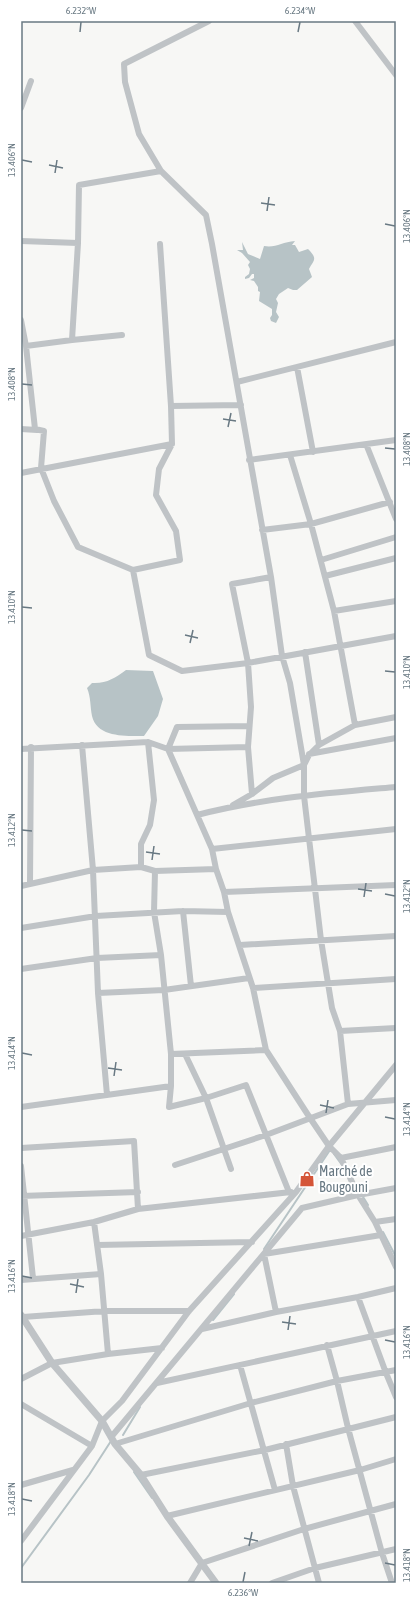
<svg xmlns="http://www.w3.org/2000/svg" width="417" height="1604" font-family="'Asap Condensed',sans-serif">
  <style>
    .water { fill: #b7c3c6 }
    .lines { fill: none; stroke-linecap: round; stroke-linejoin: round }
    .stream { stroke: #b7c3c6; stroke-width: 2 }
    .minor { stroke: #bfc3c6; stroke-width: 6 }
    .tertiary { stroke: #bfc3c6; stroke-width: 7 }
    .ticks { fill: none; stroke: #697983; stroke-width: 1.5 }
    .labels { text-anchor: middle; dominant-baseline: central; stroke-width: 4; stroke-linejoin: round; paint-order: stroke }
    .poi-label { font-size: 14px; fill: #697983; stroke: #fff; text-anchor: start }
    .neatline { fill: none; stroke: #697983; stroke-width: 1.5 }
    .ticks-label { font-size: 10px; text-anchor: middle; fill: #697983 }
  </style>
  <rect width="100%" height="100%" fill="#f7f7f5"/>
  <path class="water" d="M295,241L292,245H295L299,252L308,249C318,259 314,260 309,269L312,277L297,290H293L288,288L279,294L276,299L278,303L276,312L279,317L276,323L271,321L270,318L272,315V309L259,301L260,292L258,291V287L254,281L250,280L254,278V274H252L249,278L245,279V277L249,274L250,269L248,265L250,262L242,253L237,250H243L242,242L248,254L260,259L264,246C276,248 282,242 295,241Z
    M126,670L153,671L163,699L158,716L144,736C127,736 97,738 92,716C90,707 91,697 87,688L92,683C106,684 115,678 126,670Z"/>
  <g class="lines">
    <path class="stream" d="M334,1154L342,1165
      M357,1187L368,1205
      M383,1232L396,1257
      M264,1249L330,1150L331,1151
      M213,1320L234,1294
      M123,1435L140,1407
      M134,1472L152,1498
      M21,1568L89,1475L111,1441"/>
    <path class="minor" d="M209,21L124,64L125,82L139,134L161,171L206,215L212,244L271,577L282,656L290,683L304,765V796L321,940L332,1008L340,1031L348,1104
      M355,21L396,75
      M21,108L31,81
      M21,241L78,243
      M21,320L26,346L35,429L44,431L41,468L54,501L78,547L133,570L149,655L182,671L248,663L396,636
      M72,340L78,243L79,185L161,171
      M26,346L72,340L122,335
      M297,367L313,452
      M237,382L396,342
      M171,406L241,405
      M21,429L37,430
      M366,444L396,519
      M290,455L311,524L334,611L355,725
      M249,460L396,440
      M21,473L172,444
      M262,530L311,524L390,502
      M321,560L396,537
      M133,570L180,560L176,531L156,495L159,469L172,444L171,406L160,244
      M325,576L396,558
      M334,611L396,601
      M305,652L319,745
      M249,726L177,727L168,749L212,849L216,869L224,892L228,912L253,988L266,1050L310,1118L329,1146L341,1158L358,1195L375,1222L396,1267
      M82,745L93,870L98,993L107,1095
      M21,749L148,742L168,749L248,747
      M309,754L396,738
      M252,794L248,747L251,707L248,663L232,584L271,577
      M233,805L252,794L273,778L304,765L309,755L319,745L355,725L396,717
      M197,815C262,798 329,793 396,787
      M212,849L396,829
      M141,867V844L150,825L154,800L148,742
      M155,871L154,912L161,955L171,1054V1086L169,1107L206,1098L246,1085L289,1192
      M30,884L31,747
      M21,886L93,870L141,867L155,871L216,869
      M224,892L396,885
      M183,911L191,986
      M21,928L96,916L183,911L228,912
      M240,945L396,936
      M21,969L97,958L161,955
      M253,988L396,979
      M98,993L164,990L249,978
      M340,1031L396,1028
      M171,1054L266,1050
      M185,1054L206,1098L231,1169
      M21,1107L171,1086
      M21,1148L134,1141L138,1209
      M341,1158L396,1147
      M175,1165L266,1135L348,1104L396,1100
      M21,1166L33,1278
      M21,1196L138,1192
      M94,1222L101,1274L108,1354
      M375,1222L396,1219
      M21,1236L94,1222L138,1209L291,1192
      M97,1245L252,1242
      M21,1280L101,1274
      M358,1297L386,1373L396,1397
      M276,1312L264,1254L381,1235
      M23,1317L105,1311H189
      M202,1329L276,1312L358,1297L396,1288
      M327,1345L337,1381L348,1428L382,1553L392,1583
      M240,1365L275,1490
      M21,1379L52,1363L108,1354L162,1348
      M157,1383L396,1331
      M21,1404L92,1446
      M112,1436L302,1208L358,1195L396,1188
      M115,1444L251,1403L337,1381L396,1370
      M286,1444L293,1486L319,1583
      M141,1475L265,1450L396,1417
      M21,1485L73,1470
      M167,1516L360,1470L396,1459
      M21,1541L92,1446L102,1421L122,1401L189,1311L296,1192L329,1146L396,1065
      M190,1583L202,1563L304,1529L396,1504
      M272,1583L315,1568L396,1549"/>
    <path class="tertiary" d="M21,1315L52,1363L102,1421L115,1444L141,1475L167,1516L216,1583"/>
  </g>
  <path class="ticks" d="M80,32L81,22M298,32L300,22M22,160L32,162M49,165L63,168M55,173L57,160M261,203L275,205M267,211L269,197M385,224L395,226M22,384L32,385M223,419L236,421M228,427L231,413M385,448L395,449M22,607L32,608M185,635L198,638M190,643L193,630M385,671L395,672M22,830L32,831M146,852L160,854M152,860L154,846M358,889L372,891M385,894L395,896M364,897L366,883M22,1053L32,1055M108,1068L122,1070M114,1076L116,1062M320,1105L334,1108M326,1113L328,1100M385,1117L395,1119M22,1276L32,1278M70,1284L84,1287M76,1293L78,1279M282,1322L296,1324M288,1330L290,1316M385,1340L395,1342M22,1499L32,1501M244,1538L258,1541M249,1546L252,1532M385,1563L395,1565M243,1582L245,1572"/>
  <defs>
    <symbol id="shop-bare" viewBox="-9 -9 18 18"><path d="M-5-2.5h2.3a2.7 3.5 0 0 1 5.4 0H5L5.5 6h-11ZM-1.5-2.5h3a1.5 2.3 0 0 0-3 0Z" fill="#d45538" stroke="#fff" stroke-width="2.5" paint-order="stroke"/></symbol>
  </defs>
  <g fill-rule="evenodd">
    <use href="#shop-bare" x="296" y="1168" width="22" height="22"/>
  </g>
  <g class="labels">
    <g class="poi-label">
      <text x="319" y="1171">Marché de<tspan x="319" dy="16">Bougouni</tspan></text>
    </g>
  </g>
  <rect width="417" height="1604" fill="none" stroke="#ffffff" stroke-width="44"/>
  <rect x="22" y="22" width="373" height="1560" class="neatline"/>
  <g class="ticks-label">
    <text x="81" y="14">6.232°W</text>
    <text x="300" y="14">6.234°W</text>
    <text transform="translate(11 160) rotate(-90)" y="4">13.406°N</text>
    <text transform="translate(406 226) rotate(-90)" y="4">13.406°N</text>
    <text transform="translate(11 384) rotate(-90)" y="4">13.408°N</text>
    <text transform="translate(406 449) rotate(-90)" y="4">13.408°N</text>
    <text transform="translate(11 607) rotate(-90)" y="4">13.410°N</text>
    <text transform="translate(406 672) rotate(-90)" y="4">13.410°N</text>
    <text transform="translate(11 830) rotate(-90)" y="4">13.412°N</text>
    <text transform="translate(406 896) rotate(-90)" y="4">13.412°N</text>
    <text transform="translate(11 1053) rotate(-90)" y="4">13.414°N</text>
    <text transform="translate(406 1119) rotate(-90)" y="4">13.414°N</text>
    <text transform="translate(11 1276) rotate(-90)" y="4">13.416°N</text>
    <text transform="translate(406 1342) rotate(-90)" y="4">13.416°N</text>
    <text transform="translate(11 1499) rotate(-90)" y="4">13.418°N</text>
    <text transform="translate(406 1565) rotate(-90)" y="4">13.418°N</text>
    <text x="243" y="1596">6.236°W</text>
  </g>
</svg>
